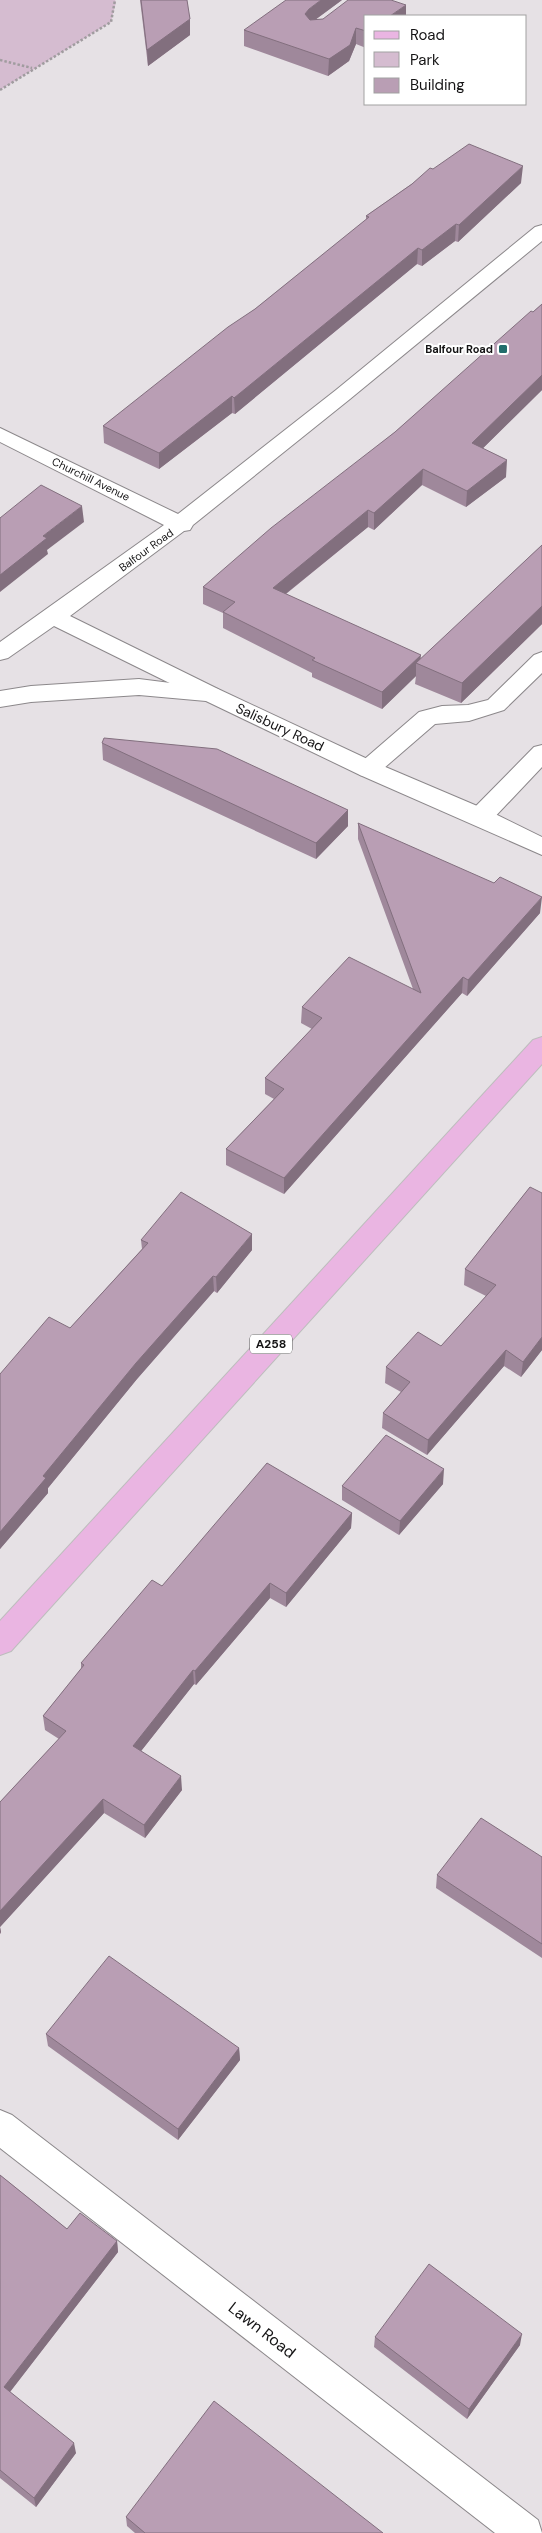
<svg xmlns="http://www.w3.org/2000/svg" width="542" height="2533" font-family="'DM Sans',sans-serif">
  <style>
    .green { fill: #d5bcd0 }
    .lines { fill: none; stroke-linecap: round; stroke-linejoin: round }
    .lane-casing { stroke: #8c888b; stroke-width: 2 }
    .street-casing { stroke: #8c888b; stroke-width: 2 }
    .secondary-casing { stroke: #8c888b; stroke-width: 2 }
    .primary-casing { stroke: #bdbdbd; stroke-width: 2 }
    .path { stroke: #a09c9f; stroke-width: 2.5; stroke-dasharray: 2.5 2; stroke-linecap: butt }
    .lane { fill: #fff; fill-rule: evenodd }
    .street { fill: #fff; fill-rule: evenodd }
    .secondary { fill: #fff; fill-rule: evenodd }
    .primary { fill: #eab5e2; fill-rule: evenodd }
    .wall { fill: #9f889b }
    .shaded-wall { fill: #826f7e }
    .building { fill: #b99eb4; stroke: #826f7e }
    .poi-dot { fill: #216d6c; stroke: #fff; stroke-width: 2 }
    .labels { text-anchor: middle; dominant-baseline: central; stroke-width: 4; stroke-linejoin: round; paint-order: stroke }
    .far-poi-label { font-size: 11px; font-weight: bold; fill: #151415; stroke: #fff; text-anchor: end }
    .far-street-label { font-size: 11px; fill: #151415; stroke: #fff }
    .shield { fill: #fff; stroke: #5b5a5b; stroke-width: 1 }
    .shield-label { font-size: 12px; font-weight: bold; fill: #151415 }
    .street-label { font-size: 14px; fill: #151415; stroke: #fff }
    .near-street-label { font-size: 16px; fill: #151415; stroke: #fff }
  </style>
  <rect width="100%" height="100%" fill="#e6e1e5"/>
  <path class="green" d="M0,0H115L116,2L111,22L0,90Z"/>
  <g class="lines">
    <defs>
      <path id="lane" d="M542,652V673L504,710L469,721L435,724L376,775L368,777L360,775L356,769L360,763L419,712L442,706L468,705L488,700L534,655Z
        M542,745V767L489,823L480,825L471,823L468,817L471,811L534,747Z"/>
      <path id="street" d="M542,225V241L350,399L193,525L190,530L184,531L70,616L218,689L222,694L218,699L210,702L202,699L54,626L8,658L0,660V642L164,525L0,442V428L178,514L336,390L535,227Z
        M0,2110L12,2115L538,2520L542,2533H495L0,2148Z"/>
      <path id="secondary" d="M139,679L218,689L376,763L489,811L542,837V855L360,775L206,701L139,695L31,702L0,707V691L31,686Z"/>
      <path id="primary" d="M542,1037V1064L11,1651L0,1655V1621L533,1040Z"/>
    </defs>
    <use href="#lane" class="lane-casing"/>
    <use href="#street" class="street-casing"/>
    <use href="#secondary" class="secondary-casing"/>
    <use href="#primary" class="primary-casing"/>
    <path class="path" d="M0,60L32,68
      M0,90L111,22L115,0"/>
    <use href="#lane" class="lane"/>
    <use href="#street" class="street"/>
    <use href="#secondary" class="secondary"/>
    <use href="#primary" class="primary"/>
  </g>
  <path class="wall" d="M140,0H187L190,35L148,66Z
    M342,0L315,20L366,16V48L356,44L349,61L328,76L244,46V30Z
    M433,169L521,183L458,242L455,241L422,266L417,264L235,414L232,413L159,469L104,443L103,426L255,309L366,220V216Z
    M542,304V390L483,448L506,477L466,507L422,485L374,530L368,527L286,594L420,660L542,545V624L461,703L415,684L416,676L382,709L312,677V673L223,628V613L203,604V587L395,432Z
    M102,743L348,810V826L316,859L103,760Z
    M358,823L540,913L467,996L462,993L284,1194L226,1165V1149L274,1099L265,1094V1078L312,1029L301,1023L302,1007L413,989L358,839Z
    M530,1187L542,1350L521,1377L504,1366L427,1455L382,1428L383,1413L401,1392L385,1383L386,1367L441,1346L486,1296L464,1285L465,1269Z
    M141,1240L252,1250L217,1293L214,1291L137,1379L48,1488V1493L0,1549V1374L70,1328L142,1249Z
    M443,1484L399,1535L342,1500V1486Z
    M352,1513L351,1528L286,1607L270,1598L196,1685L194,1684L141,1751L182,1790L145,1838L104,1813L0,1927L1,1932L0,1934V1802L59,1739L45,1730L43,1716L81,1669V1663L162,1586Z
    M542,1857V1958L436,1888L437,1875Z
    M46,2034L239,2048L240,2060L178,2140L48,2046Z
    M0,2175L67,2229L117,2241L118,2252L10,2392L76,2453L36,2507L0,2478Z
    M375,2337L520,2345L467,2419L374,2347Z
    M126,2517L383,2533H135L127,2526Z"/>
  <path class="shaded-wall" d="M321,0H342L308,25L305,14L309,9Z
    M406,5V16H390Z
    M190,19V35L148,66L147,50Z
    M356,28V44L349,61L328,76L329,59Z
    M523,166L521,183L458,242L459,225Z
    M456,224L455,241L422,266V250Z
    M418,248L417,264L235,414L234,398Z
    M542,375V390L471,460L472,443Z
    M232,396V413L159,469V453Z
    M507,460L506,477L466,507L467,491Z
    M423,469L422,485L374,530V513Z
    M82,506L84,522L47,550L48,554L0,592V575L43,536Z
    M368,510V527L273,604V588Z
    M542,606V624L461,703L462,683Z
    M421,655L420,665L416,663V676L382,709V692Z
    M348,810V826L316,859V843Z
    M542,897L540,913L467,996L468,980Z
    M463,977L462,993L284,1194V1178Z
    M252,1234V1250L217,1293L216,1277Z
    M213,1276L214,1291L137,1379L48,1488V1493L0,1549V1532L43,1476L136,1363Z
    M542,1337V1350L521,1377L523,1362Z
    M506,1350L504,1366L427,1455L428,1440Z
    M444,1469L443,1484L399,1535L400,1521Z
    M352,1513L351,1528L286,1607V1593Z
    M270,1583V1598L196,1685L195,1671Z
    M193,1670L194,1684L134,1760L133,1746Z
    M181,1776L182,1790L145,1838L144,1825Z
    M103,1799L104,1813L0,1927L1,1932L0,1934V1911Z
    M239,2048L240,2060L178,2140V2129Z
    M117,2241L118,2252L6,2397L4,2387Z
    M522,2334L520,2345L467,2419L469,2409Z
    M74,2443L76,2453L36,2507L34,2498Z"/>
  <path class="building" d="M141,0H187L190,19L147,50Z
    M286,0H321L309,9L305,14L310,20L323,19L348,0H391L406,5L390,16H366V31L356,28L350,45L329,59L244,30Z
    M469,144L523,166L459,225L456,224L422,250L418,248L234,398L232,396L159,453L103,426L228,327L255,309L369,217L366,216L412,184L430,168L433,169Z
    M542,304V375L472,443L507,460L467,491L423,469L374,513L368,510L273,588L421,655L382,692L312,660L315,658L223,612L235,602L203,587L271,528L395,432L531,311L533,312Z
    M41,485L82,506L43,536L47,538L0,575V518Z
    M542,545V606L462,683L416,663Z
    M104,738L217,749L348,810L316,843L102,743Z
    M358,823L494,883L500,877L542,897L468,980L463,977L284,1178L226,1149L284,1089L265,1078L322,1018L302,1007L349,957L421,993Z
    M530,1187L542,1193V1337L523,1362L506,1350L428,1440L383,1413L410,1382L386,1367L418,1332L441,1346L496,1285L465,1269Z
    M181,1192L252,1234L216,1277L213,1276L136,1363L43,1476L46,1478L0,1532V1374L49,1317L70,1328L148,1243L141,1240Z
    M386,1435L444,1469L400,1521L342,1486Z
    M267,1463L352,1513L286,1593L270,1583L195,1671L193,1670L133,1746L181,1776L144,1825L103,1799L0,1911V1802L66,1731L43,1716L84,1665L81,1663L152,1580L162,1586Z
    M481,1818L542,1857V1944L437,1875Z
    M109,1956L239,2048L178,2129L46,2034Z
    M0,2175L67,2229L80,2213L117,2241L4,2387L74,2443L34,2498L0,2470Z
    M429,2264L522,2334L469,2409L375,2337Z
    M214,2401L383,2533H145L126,2517Z"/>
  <rect class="poi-dot" x="498" y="344" width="10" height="10" rx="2.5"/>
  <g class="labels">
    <g class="far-poi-label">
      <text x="493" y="349">Balfour Road</text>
    </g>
    <g class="far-street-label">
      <text transform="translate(91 479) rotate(26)">Churchill Avenue</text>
      <text transform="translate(146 550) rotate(-36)">Balfour Road</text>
    </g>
    <rect class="shield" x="250" y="1334.5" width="42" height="19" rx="4"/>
    <g class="shield-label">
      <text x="271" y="1344">A258</text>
    </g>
    <g class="street-label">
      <text transform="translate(280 727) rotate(25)">Salisbury Road</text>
    </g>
    <g class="near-street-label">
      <text transform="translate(262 2330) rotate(38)">Lawn Road</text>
    </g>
  </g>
  <rect x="364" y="15" width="162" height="90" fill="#ffffff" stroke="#a1a1a1"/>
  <rect x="374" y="31" width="25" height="8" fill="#eab5e2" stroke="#a1a1a1"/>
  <text x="410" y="40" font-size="15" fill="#151415">Road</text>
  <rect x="374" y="52" width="25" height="15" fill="#d5bcd0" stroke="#a1a1a1"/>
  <text x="410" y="65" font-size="15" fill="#151415">Park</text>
  <rect x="374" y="78" width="25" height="15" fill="#b99eb4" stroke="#a1a1a1"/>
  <text x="410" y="90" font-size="15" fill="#151415">Building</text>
</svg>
